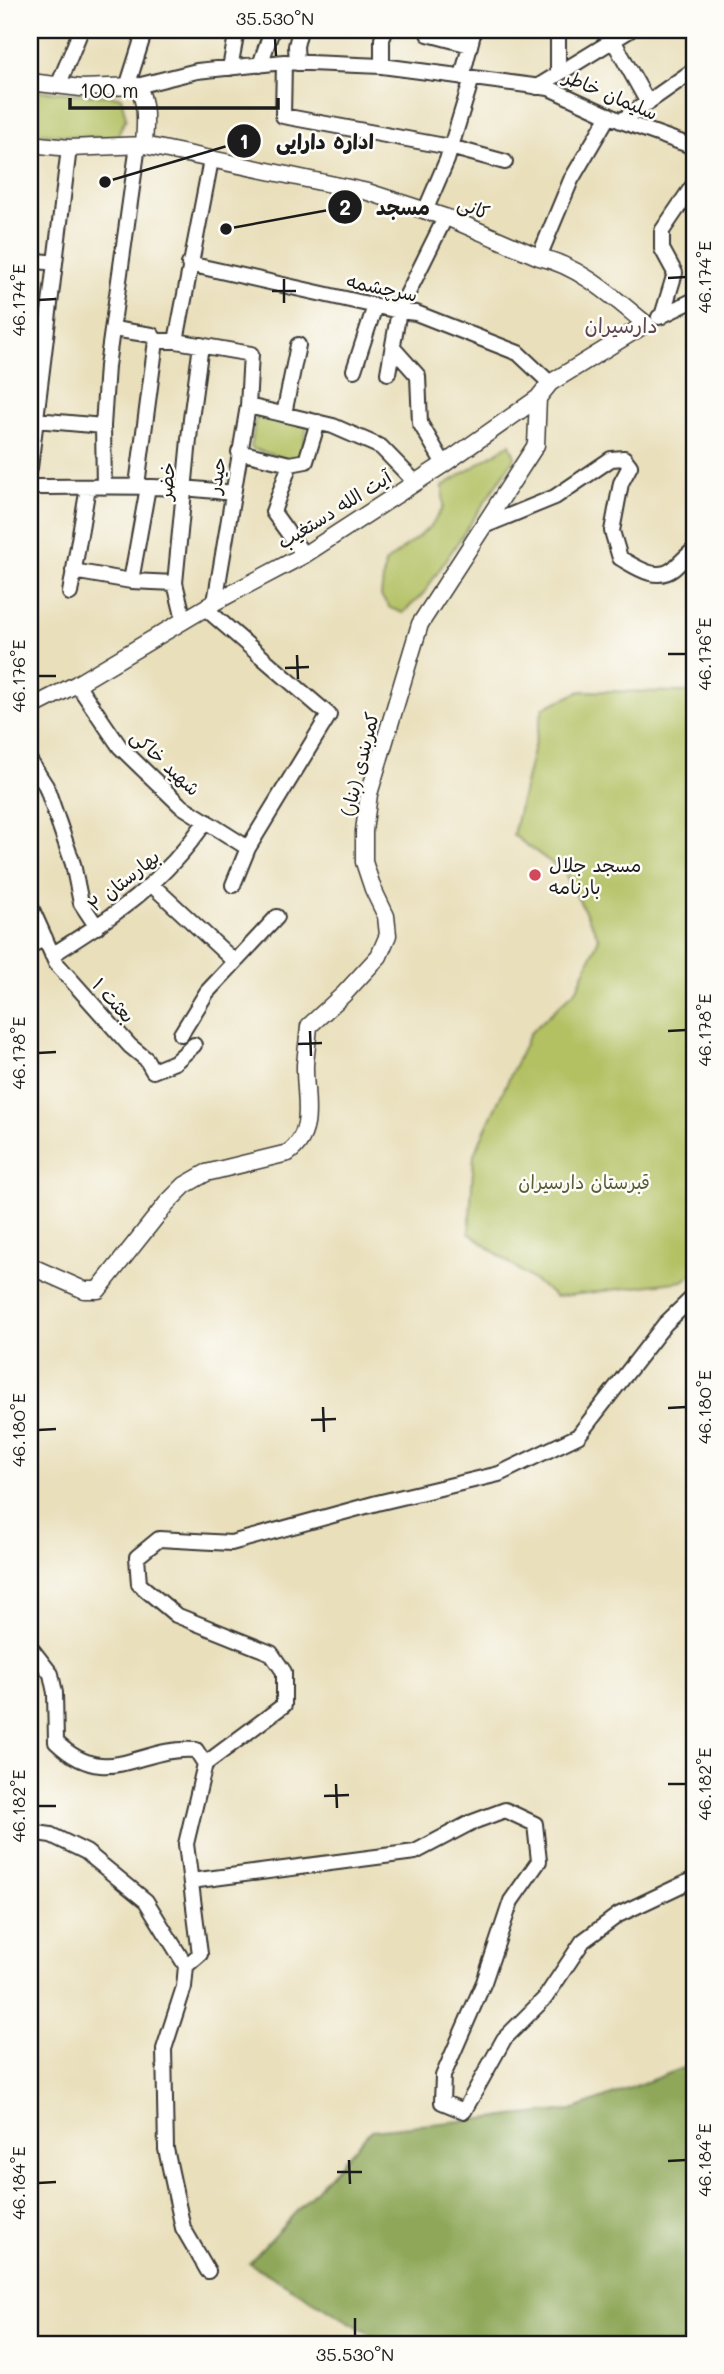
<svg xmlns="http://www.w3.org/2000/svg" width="724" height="2374" font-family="Mali,'Playpen Sans Arabic',sans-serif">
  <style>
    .green { fill: #b3c163; stroke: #686e40; stroke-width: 2 }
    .forest { fill: #8ea759; stroke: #55623a; stroke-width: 2 }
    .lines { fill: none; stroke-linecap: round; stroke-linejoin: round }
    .minor-casing { stroke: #3b3934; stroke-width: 18 }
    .tertiary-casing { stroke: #3b3934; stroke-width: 19 }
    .minor { stroke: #fff; stroke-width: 14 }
    .tertiary { stroke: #fff; stroke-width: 16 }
    .ticks { fill: none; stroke: #1c1c1c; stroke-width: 2.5 }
    .poi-dot { fill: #d1495b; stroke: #fdfcf7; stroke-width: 2.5 }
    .labels { text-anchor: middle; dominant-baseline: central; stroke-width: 5; stroke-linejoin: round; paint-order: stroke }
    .street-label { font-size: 19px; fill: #1c1c1c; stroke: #fdfcf7 }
    .poi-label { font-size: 19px; fill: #1c1c1c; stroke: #fdfcf7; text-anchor: start }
    .park-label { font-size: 19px; fill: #585e38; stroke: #fdfcf7 }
    .neighbourhood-label { font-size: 21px; fill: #5e4654; stroke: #fdfcf7 }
    .leader { fill: none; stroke: #1c1c1c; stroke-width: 2.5 }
    .callout-dot { fill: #1c1c1c; stroke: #fdfcf7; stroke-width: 2.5 }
    .mark-label { font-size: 21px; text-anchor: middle; font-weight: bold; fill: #fff }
    .callout-label { font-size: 21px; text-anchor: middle; font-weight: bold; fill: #1c1c1c; stroke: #fdfcf7; stroke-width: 5; stroke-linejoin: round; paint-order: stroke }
    .neatline { fill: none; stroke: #1c1c1c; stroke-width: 2.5 }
    .ticks-label { font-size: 18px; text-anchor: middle; fill: #1c1c1c }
  </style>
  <rect width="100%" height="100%" fill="#fdfcf7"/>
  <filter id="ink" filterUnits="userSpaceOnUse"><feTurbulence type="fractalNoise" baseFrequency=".0143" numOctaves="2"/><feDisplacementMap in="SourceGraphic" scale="14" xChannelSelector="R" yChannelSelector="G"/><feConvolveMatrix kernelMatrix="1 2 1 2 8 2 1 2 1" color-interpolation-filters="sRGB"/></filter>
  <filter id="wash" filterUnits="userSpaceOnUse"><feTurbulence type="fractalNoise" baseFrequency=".00686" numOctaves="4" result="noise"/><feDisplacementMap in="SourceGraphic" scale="28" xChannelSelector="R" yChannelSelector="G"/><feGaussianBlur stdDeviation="1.57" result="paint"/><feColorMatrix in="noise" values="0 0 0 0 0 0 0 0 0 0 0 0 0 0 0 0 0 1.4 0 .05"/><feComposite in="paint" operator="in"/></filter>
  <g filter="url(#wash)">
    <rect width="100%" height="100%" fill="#e9dfbb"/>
    <path class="green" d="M30,90L121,97L126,118L117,137H81L30,132Z
      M256,414L307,426L301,456L292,461L251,448Z
      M510,444L515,457L423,594L403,613L390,608L381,596L385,563L430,527L443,508V486Z
      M581,691L694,692V1272L683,1281L556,1297L469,1233L474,1154L530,1033L577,989L599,938L564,872L513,835L543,708Z"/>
    <path class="forest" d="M694,2064V2344H387L249,2263L371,2130L572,2110Z"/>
  </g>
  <g filter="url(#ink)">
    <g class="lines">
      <defs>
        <path id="minor" d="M428,34L470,45
          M613,40L648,103
          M284,62L283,116L450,147L505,162
          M297,63L296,46L300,30
          M260,65L272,30
          M382,66V39L386,30
          M230,68L237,30
          M558,73V30
          M462,77L474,30
          M58,86L81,30
          M137,86L197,71L284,62L382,66L549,88L621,121L694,147
          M127,87L145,30
          M537,87L630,30
          M621,121L694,70
          M425,211L447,160L472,78
          M539,257L571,180L609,115
          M30,260L55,263
          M189,264L399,311L416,313L518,353L550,383
          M662,316L675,273L662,249V231L694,184
          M659,317L694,300
          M113,329L152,335L156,341H176L251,354L248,406L215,602
          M176,341L211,160
          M393,348L418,376L420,423L444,464
          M354,370L375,306
          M388,373L399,311L445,218
          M248,406L333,426L381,447L416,483
          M284,414L298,345
          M36,420L103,426
          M239,452L290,464L306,461L318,422
          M290,464L273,512L304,555
          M30,468L69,148
          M137,485L156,341
          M30,487C98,487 165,484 232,493
          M104,487L103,426L107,366L138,145
          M484,526L555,497L611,459L624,458L630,466L621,483L612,531L620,558C636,567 656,582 673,569C680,563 686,556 694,550
          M73,571L131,581L175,583
          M131,581L148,487
          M70,593L88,487
          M205,608L329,715L248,848L233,885
          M184,620L175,583L191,419L201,345
          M77,684L120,747L180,805L248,848
          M30,761L46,786L73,864L81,903L97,927
          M152,885L235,962
          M30,905L56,963L130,1046L146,1059L153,1071L175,1062L194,1045
          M30,946L45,938
          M52,955C116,914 162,885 206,821
          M181,1034L207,992L277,917
          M30,1647L51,1674L55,1693L56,1742C108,1792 139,1745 196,1750L205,1764L186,1844L200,1954L186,1966
          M205,1764L284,1705V1672L271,1653L176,1615L139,1584L137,1557L159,1539L231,1543L377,1503L499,1474L578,1436L665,1324L694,1296
          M30,1832L51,1835L86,1852L146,1901L186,1966L184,1987L164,2049L166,2149L183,2228L208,2271
          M191,1881L415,1852L470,1823L505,1810L535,1824L539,1861L511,1901L484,1982L443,2076L442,2102L464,2111L504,2039L545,1998L583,1941L618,1915L694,1879"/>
        <path id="tertiary" d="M30,82L81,88L137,86C148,102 145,127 144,145L69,148L30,144
          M30,708L77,684L215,602L304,555L444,464L538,398L550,383L646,324C614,298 580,266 539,257L451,219L368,192L144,145
          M30,1266L84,1290H98L167,1203L185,1185L206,1173L288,1153C317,1132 304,1097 305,1065C306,1052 308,1039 309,1026L344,994L379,956L388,935L386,916L373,889L364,862V831L369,794L420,624L536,445L538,398"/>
      </defs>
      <use href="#minor" class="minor-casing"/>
      <use href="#tertiary" class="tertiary-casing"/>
      <use href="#minor" class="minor"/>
      <use href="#tertiary" class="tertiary"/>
    </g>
  </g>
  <path class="ticks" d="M275,38L276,56M668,278L686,277M284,279V303M272,291H296M38,300L56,299M668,654H686M297,655L298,679M285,668L309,667M38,676H56M310,1031L311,1056M668,1031L686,1030M298,1044L322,1043M38,1053L56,1052M323,1407L324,1432M668,1408L686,1407M311,1420L336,1419M38,1430L56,1429M336,1784L337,1808M668,1784H686M324,1796L349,1795M38,1806H56M349,2160L350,2184M668,2161L686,2160M337,2172H362M38,2183L56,2182M355,2318V2336"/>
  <circle class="poi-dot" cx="535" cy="875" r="7"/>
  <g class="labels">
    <g class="street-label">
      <text transform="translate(611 94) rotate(23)">سلیمان خاطر</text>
      <text transform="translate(474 207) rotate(22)">کانی</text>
      <text transform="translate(382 287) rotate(12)">سرچشمه</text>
      <text transform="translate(216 475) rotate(-80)">حیدر</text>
      <text transform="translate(166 481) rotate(-85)">خضر</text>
      <text transform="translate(334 509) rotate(-32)">آیت الله دستغیب</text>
      <text transform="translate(166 762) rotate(43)">شهید خاکی</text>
      <text transform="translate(359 764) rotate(-76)">کمربندی (بنار)</text>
      <text transform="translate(123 880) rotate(-39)">بهارستان ۲</text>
      <text transform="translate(114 1000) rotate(48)">بعثت ۱</text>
    </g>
    <g class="poi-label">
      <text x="549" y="864">مسجد جلال<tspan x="549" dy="22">بارنامه</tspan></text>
    </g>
    <g class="park-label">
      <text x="584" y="1181">قبرستان دارسیران</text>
    </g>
    <g class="neighbourhood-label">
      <text x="621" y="324">دارسیران</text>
    </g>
  </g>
  <path class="leader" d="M105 182L244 141M226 229L345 207"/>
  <g class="callout-dot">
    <circle cx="105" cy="182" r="7"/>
    <circle cx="226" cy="229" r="7"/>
    <circle cx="244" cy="141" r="18"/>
    <circle cx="345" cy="207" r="18"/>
  </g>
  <g class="mark-label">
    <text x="244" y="149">1</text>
    <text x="345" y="215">2</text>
  </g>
  <g class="callout-label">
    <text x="325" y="149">اداره دارایی</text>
    <text x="403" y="215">مسجد</text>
  </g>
  <rect width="724" height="2374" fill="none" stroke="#fdfcf7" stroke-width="77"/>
  <path d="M70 98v10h208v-10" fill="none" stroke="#1c1c1c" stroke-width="3.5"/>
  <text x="80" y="98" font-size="21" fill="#1c1c1c" stroke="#fdfcf7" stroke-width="5" paint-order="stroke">100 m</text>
  <rect x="38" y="38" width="648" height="2298" class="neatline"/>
  <g class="ticks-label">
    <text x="275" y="25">35.530°N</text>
    <text transform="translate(705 277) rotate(-90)" y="6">46.174°E</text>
    <text transform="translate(19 300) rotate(-90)" y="6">46.174°E</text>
    <text transform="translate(705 654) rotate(-90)" y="6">46.176°E</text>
    <text transform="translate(19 676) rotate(-90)" y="6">46.176°E</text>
    <text transform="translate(705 1030) rotate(-90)" y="6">46.178°E</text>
    <text transform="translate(19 1053) rotate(-90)" y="6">46.178°E</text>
    <text transform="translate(705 1407) rotate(-90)" y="6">46.180°E</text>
    <text transform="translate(19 1430) rotate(-90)" y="6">46.180°E</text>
    <text transform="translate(705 1784) rotate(-90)" y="6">46.182°E</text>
    <text transform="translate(19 1806) rotate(-90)" y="6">46.182°E</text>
    <text transform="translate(705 2160) rotate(-90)" y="6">46.184°E</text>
    <text transform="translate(19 2183) rotate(-90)" y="6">46.184°E</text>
    <text x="355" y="2361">35.530°N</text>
  </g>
</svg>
